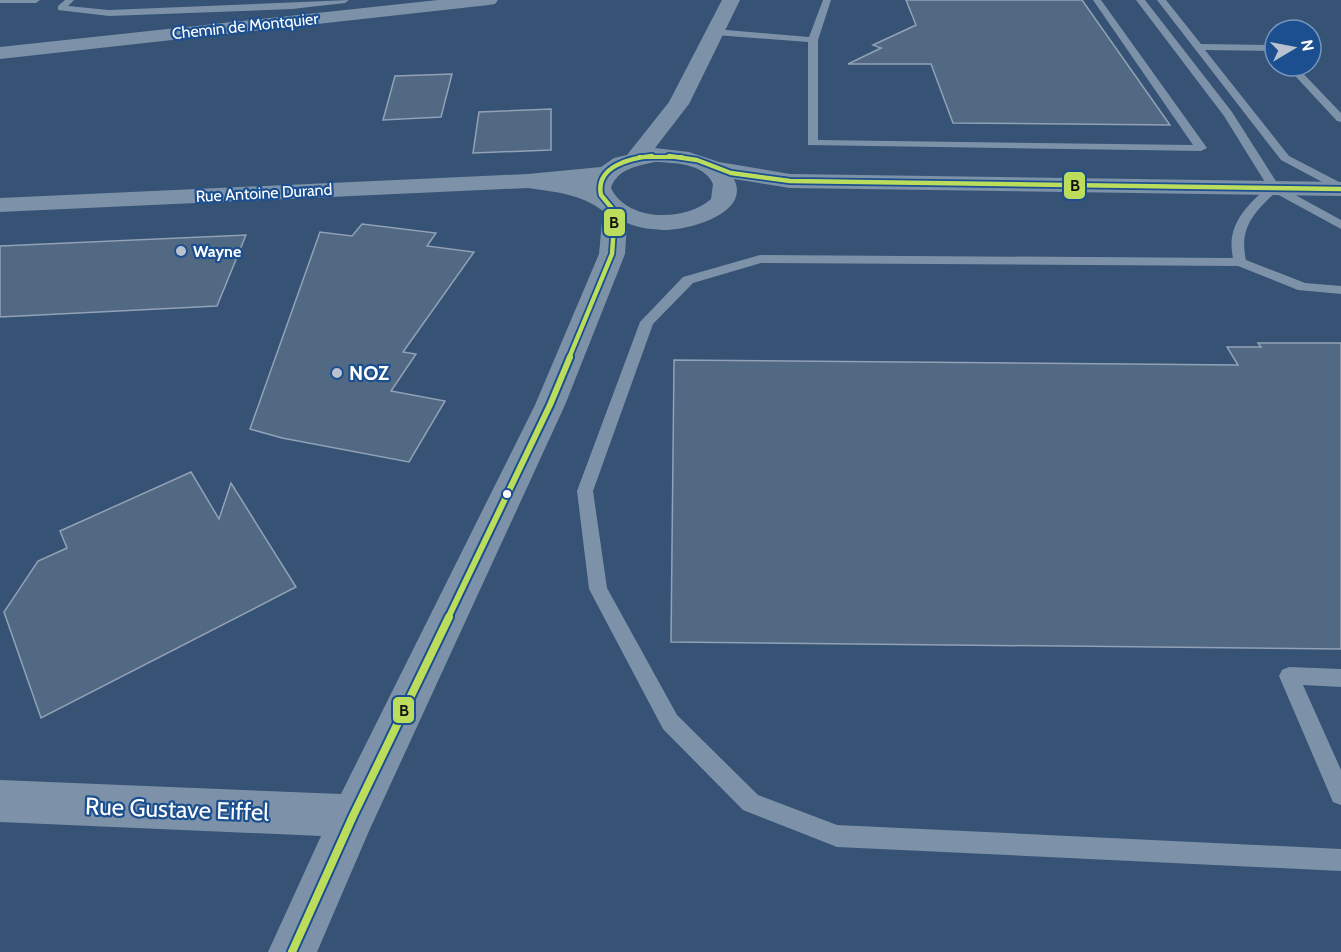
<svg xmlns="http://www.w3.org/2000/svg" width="1341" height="952" font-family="Cabin,sans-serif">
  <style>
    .building { fill: #526984; stroke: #92a2b6; stroke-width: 1.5 }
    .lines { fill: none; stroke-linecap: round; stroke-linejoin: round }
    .lane { fill: #7d92a8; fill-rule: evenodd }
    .street { fill: #7d92a8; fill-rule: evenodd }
    .bus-1-far3-casing { stroke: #1b4f8f; stroke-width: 7 }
    .bus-1-far2-casing { stroke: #1b4f8f; stroke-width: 8 }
    .bus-1-far1-casing { stroke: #1b4f8f; stroke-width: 10 }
    .bus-1-casing { stroke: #1b4f8f; stroke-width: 12 }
    .bus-1-far3 { stroke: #bcdd5c; stroke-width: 4 }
    .bus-1-far2 { stroke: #bcdd5c; stroke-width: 4.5 }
    .bus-1-far1 { stroke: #bcdd5c; stroke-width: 6 }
    .bus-1 { stroke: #bcdd5c; stroke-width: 8 }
    .poi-dot { fill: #b9c2ce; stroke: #1b4f8f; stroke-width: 2 }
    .bus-dot { fill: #fff; stroke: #1b4f8f; stroke-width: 2 }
    .labels { text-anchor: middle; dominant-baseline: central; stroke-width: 4.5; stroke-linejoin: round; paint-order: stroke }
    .far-street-label { font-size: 16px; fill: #fff; stroke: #1b4f8f }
    .far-poi-label { font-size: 16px; font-weight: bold; fill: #fff; stroke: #1b4f8f; text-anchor: start }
    .poi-label { font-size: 20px; font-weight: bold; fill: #fff; stroke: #1b4f8f; text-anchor: start }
    .near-street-label { font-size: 24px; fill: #fff; stroke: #1b4f8f }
    .line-badge { stroke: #1b4f8f; stroke-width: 2 }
    .pale-badge-label { font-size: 16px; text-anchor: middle; font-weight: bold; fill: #111 }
  </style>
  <rect width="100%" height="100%" fill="#365274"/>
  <path class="building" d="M906,0H1082L1170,125L953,123L931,64H848L881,48L873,45L916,25Z
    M452,74L441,117L383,120L395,76Z
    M551,109V150L473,153L479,112Z
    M362,224L436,233L427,246L474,252L403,352L416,354L391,391L445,401L409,462L282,438L250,429L320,232L352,236Z
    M246,235L217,306L0,317V246Z
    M1258,343H1341V649L671,642L674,360L1238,365L1227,347H1261Z
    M191,472L219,519L231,483L296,587L41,718L4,612L38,561L67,548L60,531Z"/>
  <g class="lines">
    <path class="lane" d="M0,0H40L36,3H0Z
      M65,0H74L68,6L109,10L349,0L345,3L292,9L109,16L58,10V6Z
      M823,0H831L818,40V140L1193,145L1093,0H1101L1207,148L1201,151L808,145V42L715,35L710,32L715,29L809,37Z
      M1136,0H1145L1232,112L1279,186L1341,220V229L1275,193C1253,213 1239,229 1246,260L1305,283L1341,286V294L1298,290L1238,266L761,263L693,283L653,324L593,491L607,588L677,715L758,795L837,825L1341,849V871L837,847L743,810L663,729L589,589L577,491L640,322L683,277L760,255L1233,258C1226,226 1245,207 1268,187L1224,116Z
      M1157,0H1166L1201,44L1275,45V51L1205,50L1289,156L1341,183V192L1281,160Z
      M1286,66H1296L1341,113V122L1337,121Z
      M1289,667L1341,669V687L1303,685L1341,770V805L1333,802L1279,676L1282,670Z"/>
    <path class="street" d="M438,0H498L495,4L489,5L0,59V47Z
      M722,0H740L689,104L655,148L689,152L719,162L790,174L1341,182V196L790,188L734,179C751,213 691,229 668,230C654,230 639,228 627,223L625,254L565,405L369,831L317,952H268L321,836L0,822V780L341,794L535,405L599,254L603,211C581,194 556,192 528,188L0,212V198L528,174L601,167L614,158L627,155L669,102ZM655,162C674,163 704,163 713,184L711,199C685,222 627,222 611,188C617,169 637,166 655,162Z"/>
    <defs>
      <path id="bus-1-far3" d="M639,157H682"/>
      <path id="bus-1-far2" d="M669,156L697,160L731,173L790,181L1341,189
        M569,358L612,254L615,212L601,195C595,166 631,158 652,156"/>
      <path id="bus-1-far1" d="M448,618L550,405L570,357"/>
      <path id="bus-1" d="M292,952L353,816L449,617"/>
    </defs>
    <use href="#bus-1-far3" class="bus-1-far3-casing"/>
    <use href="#bus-1-far2" class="bus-1-far2-casing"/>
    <use href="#bus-1-far1" class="bus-1-far1-casing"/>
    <use href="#bus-1" class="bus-1-casing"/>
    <use href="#bus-1-far3" class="bus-1-far3"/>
    <use href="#bus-1-far2" class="bus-1-far2"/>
    <use href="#bus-1-far1" class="bus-1-far1"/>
    <use href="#bus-1" class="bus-1"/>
  </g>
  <g class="poi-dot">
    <circle cx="181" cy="251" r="6"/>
    <circle cx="337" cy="373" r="6"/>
  </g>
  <circle class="bus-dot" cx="507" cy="494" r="5"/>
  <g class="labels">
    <g class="far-street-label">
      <text transform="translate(245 26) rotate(-6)">Chemin de Montquier</text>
      <text transform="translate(264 193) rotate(-3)">Rue Antoine Durand</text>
    </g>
    <g class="far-poi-label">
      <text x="193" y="251">Wayne</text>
    </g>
    <g class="poi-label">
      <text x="349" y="373">NOZ</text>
    </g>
    <g class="near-street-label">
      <text transform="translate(177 809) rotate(2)">Rue Gustave Eiffel</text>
    </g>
  </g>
  <g class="line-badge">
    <rect x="1063" y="171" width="23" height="29" rx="6" fill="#bcdd5c"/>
    <rect x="603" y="208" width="23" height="29" rx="6" fill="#bcdd5c"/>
    <rect x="392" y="696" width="23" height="28" rx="6" fill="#bcdd5c"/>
  </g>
  <g class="pale-badge-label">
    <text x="1075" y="191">B</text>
    <text x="614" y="228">B</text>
    <text x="404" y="716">B</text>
  </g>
  <g transform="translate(1293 48) rotate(80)"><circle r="28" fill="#1b4f8f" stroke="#7695bc" stroke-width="1.5"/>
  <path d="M0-4.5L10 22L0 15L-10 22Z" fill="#b9c2ce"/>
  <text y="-9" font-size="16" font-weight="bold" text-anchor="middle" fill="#ffffff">N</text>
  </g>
</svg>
